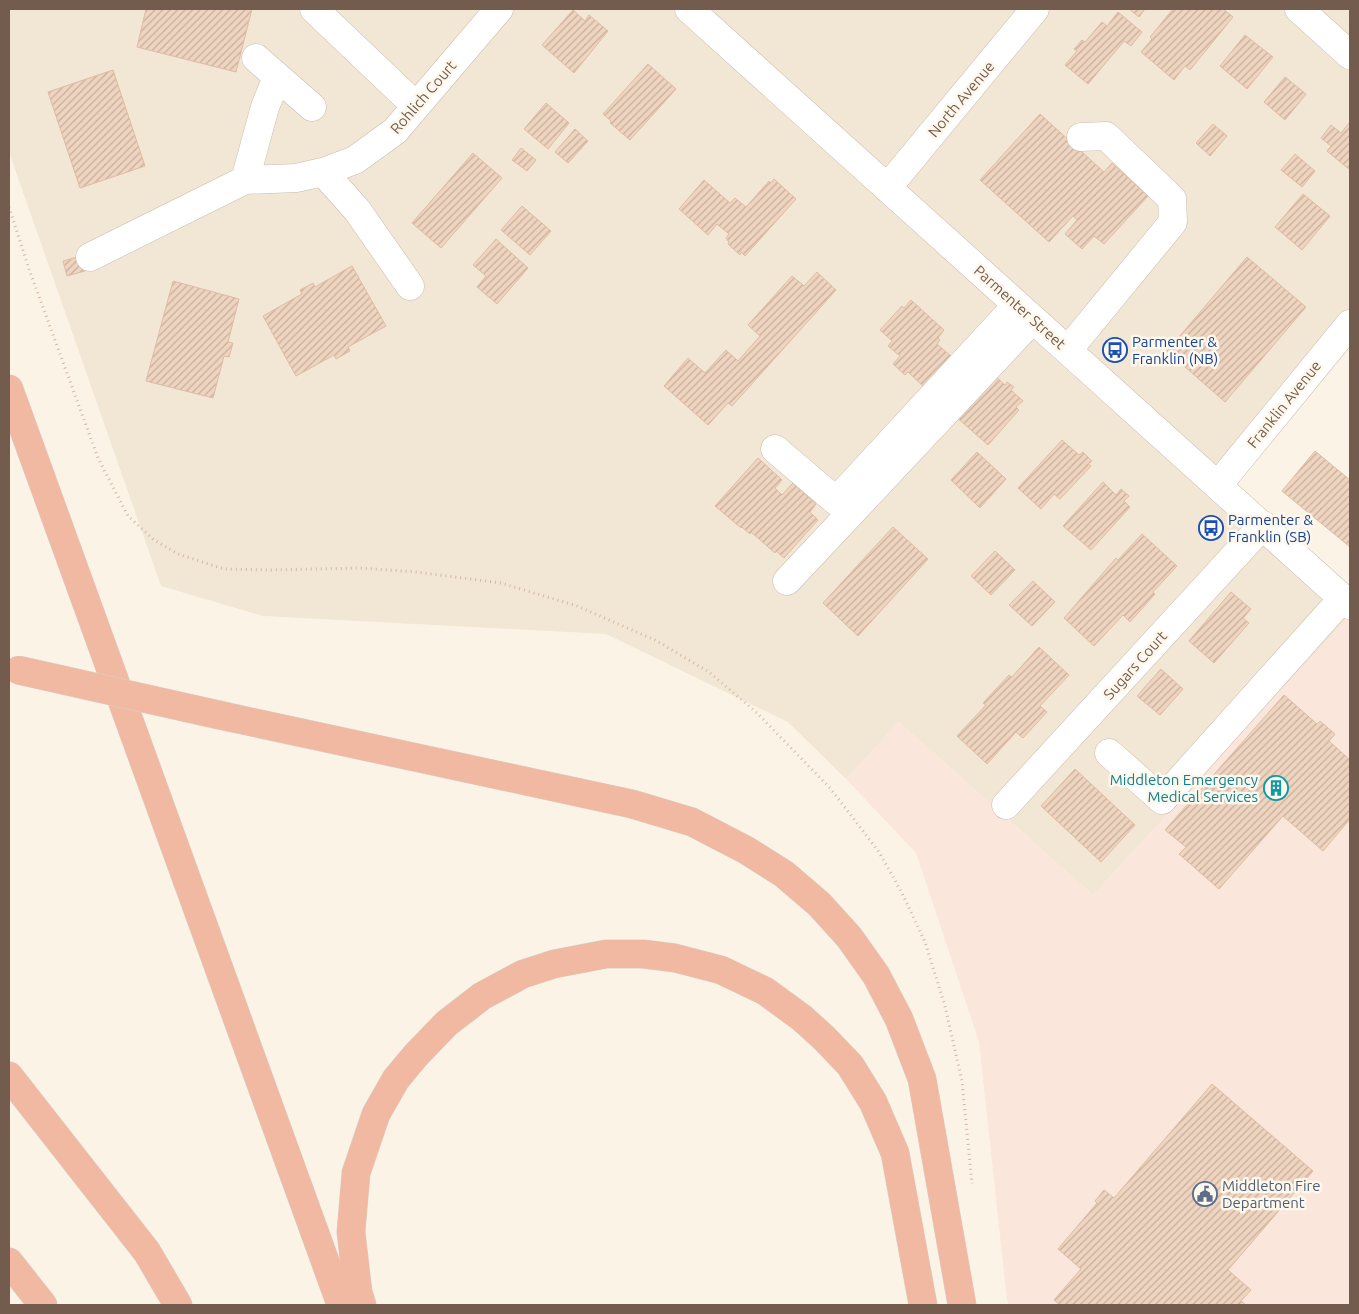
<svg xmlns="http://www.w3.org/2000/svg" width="1359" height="1314" font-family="Ubuntu,sans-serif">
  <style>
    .residential { fill: #f2e6d5 }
    .commercial { fill: #fae6db }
    .building { fill: url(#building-hatch); stroke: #e0bca1 }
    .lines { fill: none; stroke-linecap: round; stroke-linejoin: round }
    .minor-casing { stroke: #ccbcad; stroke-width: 29 }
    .highway-casing { stroke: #d8d1cd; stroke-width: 29 }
    .path { stroke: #d3b8a3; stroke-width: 3; stroke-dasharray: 1 4; stroke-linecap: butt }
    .minor { stroke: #fff; stroke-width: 28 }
    .highway { stroke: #f1b9a1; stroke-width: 28 }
    .highway-bridge-casing { stroke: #d8d1cd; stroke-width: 29; stroke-linecap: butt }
    .highway-bridge { stroke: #f1b9a1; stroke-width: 28 }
    .labels { text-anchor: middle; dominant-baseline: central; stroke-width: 5; stroke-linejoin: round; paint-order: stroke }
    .street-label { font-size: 15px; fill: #735c4d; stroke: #fef8ec }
    .transit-label { font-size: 15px; fill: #164399; stroke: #fef8ec; text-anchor: start }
    .culture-label { font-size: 15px; fill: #0d838f; stroke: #fef8ec; text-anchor: end }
    .service-label { font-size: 15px; fill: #4e5e75; stroke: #fef8ec; text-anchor: start }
  </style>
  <defs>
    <pattern id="building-hatch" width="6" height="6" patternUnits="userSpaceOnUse" patternTransform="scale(1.25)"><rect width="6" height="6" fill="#efd4c0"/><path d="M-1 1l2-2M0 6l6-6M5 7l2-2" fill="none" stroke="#c6af9e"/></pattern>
  </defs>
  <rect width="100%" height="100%" fill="#fbf4e6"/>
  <path class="residential" d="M9,9H1350V324L1218,485L1350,616L1093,895L899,722L846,779L788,722L606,634L263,616L161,586L9,152Z"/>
  <path class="commercial" d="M1350,616V1305H1009L1007,1300L979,1042L916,853L846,779L899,722L1093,895Z"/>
  <path class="building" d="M146,9H252L236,72L137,47Z
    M1129,9H1145L1139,17Z
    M1173,9H1223L1233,17L1190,70L1185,66L1174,80L1141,52L1152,39L1150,37Z
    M573,10L585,21L589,15L608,31L574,73L542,45Z
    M1118,12L1142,32L1131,46L1124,41L1088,84L1065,65L1077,51L1074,49L1082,40L1085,42L1102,22L1107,26Z
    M1245,35L1273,57L1247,89L1220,66Z
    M648,64L676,89L630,140L610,123L611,121L603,114Z
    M113,70L145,166L80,188L48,92Z
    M1285,77L1306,94L1285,120L1264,102Z
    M546,103L569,123L548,149L524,129Z
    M1040,114L1104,172L1112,163L1148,196L1104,244L1094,236L1082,249L1065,234L1077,220L1073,216L1049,242L980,180Z
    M1349,123L1350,124V170L1327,151L1331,146L1321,138L1331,125L1341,133Z
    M1213,124L1227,136L1210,156L1196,143Z
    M575,129L588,141L568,163L555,152Z
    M521,148L536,160L527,171L512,160Z
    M473,153L502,178L441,248L412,223Z
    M1295,154L1315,171L1302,187L1281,170Z
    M774,179L796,199L745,256L741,252L740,255L728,244L729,242L726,238L729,234L717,224L708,235L679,209L704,180L730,203L735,198L746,207L769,181L771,183Z
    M1303,194L1330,216L1302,250L1275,227Z
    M522,206L551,231L530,255L501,230Z
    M496,239L528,268L497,304L477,287L486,276L473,265Z
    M81,256L85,271L67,276L63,261Z
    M1247,257L1306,307L1225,402L1167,351Z
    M352,266L386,326L348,347L350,351L336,359L334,355L296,376L263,316L302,294L300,290L313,283L315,287Z
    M817,272L836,290L732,406L728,403L708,425L664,386L688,358L705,373L726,350L738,361L760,336L748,325L792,276L804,286Z
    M173,281L239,299L228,342L233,343L229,357L224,356L213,398L146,381Z
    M911,300L944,330L938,338L940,340L937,344L952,357L925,388L908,372L905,375L893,364L900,356L888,346L892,341L880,330L902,306L904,308Z
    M995,376L1005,385L1007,382L1014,387L1011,390L1023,401L1016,407L1019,410L988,445L955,416Z
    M1062,440L1079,455L1083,452L1092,461L1088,464L1091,466L1060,499L1054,494L1041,509L1018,488Z
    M1315,451L1350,480V547L1282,491Z
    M977,452L1006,479L980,508L951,480Z
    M758,458L782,480L775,488L782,495L793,483L816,504L810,512L818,520L784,558L776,551L775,553L751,532L750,534L742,527L741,528L715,506Z
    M1103,482L1116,495L1121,489L1129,496L1124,501L1130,507L1091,550L1063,526Z
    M893,527L928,559L858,636L823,603Z
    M1142,534L1177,566L1153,592L1155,594L1130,622L1123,615L1094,646L1064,618L1116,558L1118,560Z
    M995,551L1015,570L991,595L971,576Z
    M1033,581L1055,602L1032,626L1009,605Z
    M1231,592L1251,609L1243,618L1249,623L1214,663L1189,641Z
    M1039,647L1069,675L1040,706L1047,712L1023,738L1016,732L987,764L957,736L986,705L983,703L1009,675L1012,677Z
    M1161,669L1183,689L1160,715L1137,696Z
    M1284,695L1317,724L1320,721L1335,734L1329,741L1350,760V819L1323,851L1283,816L1219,889L1179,854L1186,847L1165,830Z
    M1075,769L1135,825L1101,862L1041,806Z
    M1212,1084L1313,1171L1228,1270L1251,1290L1241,1301L1246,1305H1060L1054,1300L1081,1269L1058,1249L1097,1203L1095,1201L1104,1190L1114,1198Z"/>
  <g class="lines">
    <defs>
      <path id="minor" d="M314,9L416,106
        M689,9L1350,605
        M1299,9L1350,55
        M256,58L312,107
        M323,172L357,210L410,286
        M245,180L265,107L277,77
        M887,188L1035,9
        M90,257L245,180L296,178L323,172L355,160L395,131L499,9
        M1068,350L1173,222L1172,199L1106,136L1081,137
        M775,449L836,501L1017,305
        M1218,485L1350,324
        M787,581L1033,319
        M1109,753L1162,800L1343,598
        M1006,805L1263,525"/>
      <path id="highway" d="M9,389L341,1305
        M219,715L632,804L692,822L746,850L784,874L819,904L849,937L876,975L899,1019L922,1079L962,1305
        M9,1076L147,1252L178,1305
        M9,1262L43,1305
        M362,1305L358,1292L351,1232L356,1173L376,1114L396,1079L416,1055L447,1023L482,996L523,974L554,964L606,954H643L675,958L721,970L765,991L802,1018L824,1038L850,1065L873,1102L895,1153L923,1305"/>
    </defs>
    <use href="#minor" class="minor-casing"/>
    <use href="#highway" class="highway-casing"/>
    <path class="path" d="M9,207L29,269L98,458L128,516L154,540L178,554L224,569L269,570L360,568L416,572L501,583L577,606L655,640L709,672L757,713L830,788L879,852L902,893L925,942L945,1006L962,1081L972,1184"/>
    <use href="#minor" class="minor"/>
    <use href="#highway" class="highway"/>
    <defs>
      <path id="highway-bridge" d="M18,670L219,715"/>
    </defs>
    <use href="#highway-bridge" class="highway-bridge-casing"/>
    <use href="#highway-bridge" class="highway-bridge"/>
  </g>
  <defs>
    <symbol id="bus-ring" viewBox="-11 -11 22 22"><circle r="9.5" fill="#fef8ec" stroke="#1a4fb4" stroke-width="1.5"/><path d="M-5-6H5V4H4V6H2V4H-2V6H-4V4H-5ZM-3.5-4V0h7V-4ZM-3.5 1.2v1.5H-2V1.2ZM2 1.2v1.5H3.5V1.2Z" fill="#1a4fb4"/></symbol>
    <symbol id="building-ring" viewBox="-11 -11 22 22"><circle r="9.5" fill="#fef8ec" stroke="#0f9aa8" stroke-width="1.5"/><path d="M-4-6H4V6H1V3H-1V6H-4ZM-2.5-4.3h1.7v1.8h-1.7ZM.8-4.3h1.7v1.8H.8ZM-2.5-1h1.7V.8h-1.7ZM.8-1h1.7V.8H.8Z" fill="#0f9aa8"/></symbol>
    <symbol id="civic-ring" viewBox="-11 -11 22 22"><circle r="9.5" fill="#fef8ec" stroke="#5c6f8a" stroke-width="1.5"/><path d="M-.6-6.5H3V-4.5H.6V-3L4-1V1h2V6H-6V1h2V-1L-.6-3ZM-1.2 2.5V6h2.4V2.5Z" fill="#5c6f8a"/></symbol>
  </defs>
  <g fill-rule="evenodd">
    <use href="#bus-ring" x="1101" y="336" width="28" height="28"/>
    <use href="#bus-ring" x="1197" y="514" width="28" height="28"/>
    <use href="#building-ring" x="1262" y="774" width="28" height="28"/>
    <use href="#civic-ring" x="1191" y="1180" width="28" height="28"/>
  </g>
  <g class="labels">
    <g class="street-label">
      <text transform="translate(423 97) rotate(-49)">Rohlich Court</text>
      <text transform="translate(961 99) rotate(-50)">North Avenue</text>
      <text transform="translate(1020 307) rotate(42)">Parmenter Street</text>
      <text transform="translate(1284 404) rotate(-51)">Franklin Avenue</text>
      <text transform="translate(1135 665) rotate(-48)">Sugars Court</text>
    </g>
    <g class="transit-label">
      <text x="1132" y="341">Parmenter &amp;<tspan x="1132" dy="17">Franklin (NB)</tspan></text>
      <text x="1228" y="519">Parmenter &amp;<tspan x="1228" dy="17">Franklin (SB)</tspan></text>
    </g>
    <g class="culture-label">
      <text x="1258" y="779">Middleton Emergency<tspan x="1258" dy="17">Medical Services</tspan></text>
    </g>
    <g class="service-label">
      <text x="1222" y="1185">Middleton Fire<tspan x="1222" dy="17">Department</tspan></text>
    </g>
  </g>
  <rect width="1359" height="1314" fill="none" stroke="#735c4d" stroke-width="20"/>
</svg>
